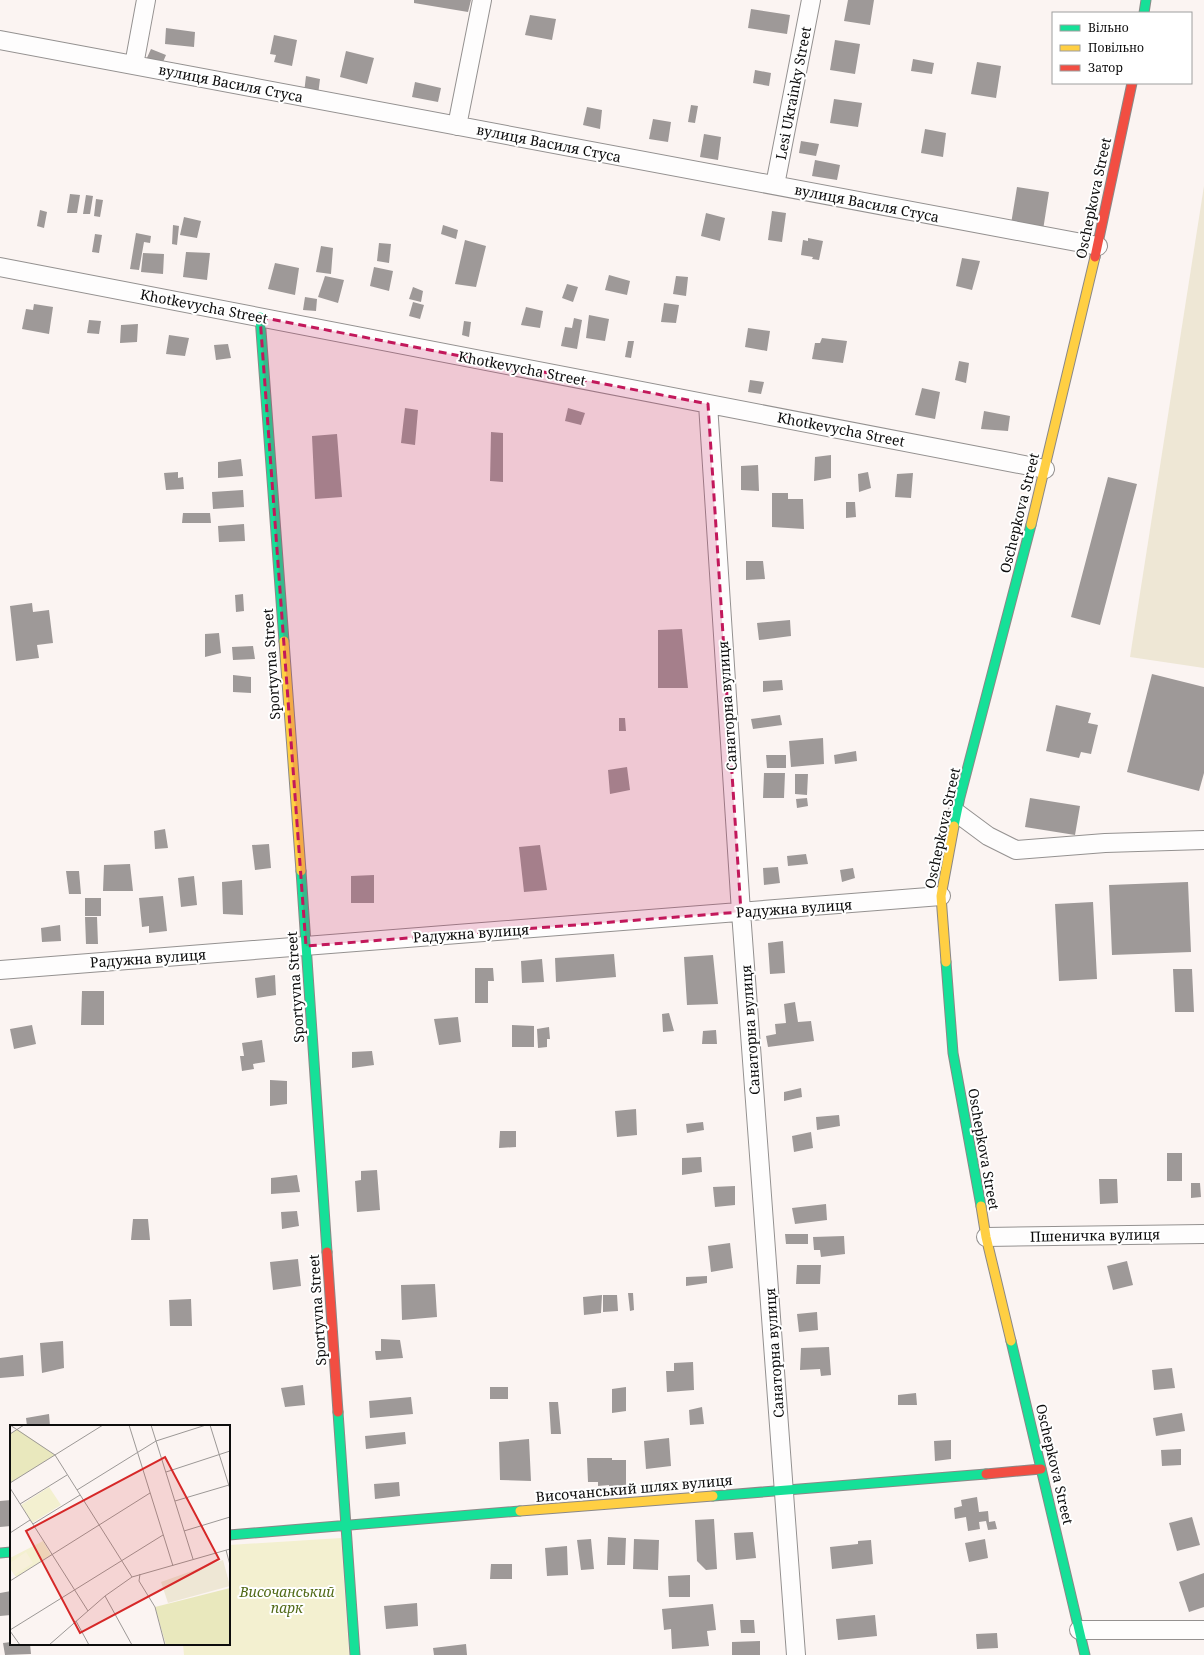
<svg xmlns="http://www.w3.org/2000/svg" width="1204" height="1655" font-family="'Noto Serif',serif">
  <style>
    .green { fill: #f3f0d0 }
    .cemetery { fill: #eee7d5 }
    .building { fill: #9e9998 }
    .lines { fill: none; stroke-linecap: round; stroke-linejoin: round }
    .street-casing { stroke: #949190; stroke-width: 20 }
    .fast-casing { stroke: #8b8887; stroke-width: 11 }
    .slow-casing { stroke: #8b8887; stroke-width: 11 }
    .jam-casing { stroke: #8b8887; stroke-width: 11 }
    .street { stroke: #fefdfd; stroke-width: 18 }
    .fast { stroke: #16e098; stroke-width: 9 }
    .slow { stroke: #ffcf43; stroke-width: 9 }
    .jam { stroke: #f24e42; stroke-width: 9 }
    .marked { fill: #c2185b; fill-opacity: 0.2; stroke: #c2185b; stroke-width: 3; stroke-dasharray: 8 5; stroke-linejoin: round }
    .labels { text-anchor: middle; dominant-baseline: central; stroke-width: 4; stroke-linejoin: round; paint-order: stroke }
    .street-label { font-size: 14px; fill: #0d0d0d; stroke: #fff }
    .park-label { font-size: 14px; font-style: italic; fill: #526b18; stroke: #fff }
    .inset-road { fill: none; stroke: #9c9896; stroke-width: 1 }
    .view { fill: #d62828; fill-opacity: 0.15; stroke: #d62828; stroke-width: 2 }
    .inset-edge { fill: none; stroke: #0d0d0d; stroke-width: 2 }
  </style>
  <rect width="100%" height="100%" fill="#fbf4f2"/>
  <path class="green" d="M341,1538L349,1655H184L183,1644H229V1545Z"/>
  <path class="cemetery" d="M1204,186V668L1130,657Z"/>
  <path class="building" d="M414,0H471L468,12L414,3Z
    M848,0H874L870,25L844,21Z
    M751,9L790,15L787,34L748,28Z
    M530,15L556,19L552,40L525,35Z
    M166,28L195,32L194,47L165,44Z
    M274,35L297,40L292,66L274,62L276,55L270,54Z
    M835,40L860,44L855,74L830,70Z
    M151,49L166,55L160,69L145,62Z
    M346,51L374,58L367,84L340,77Z
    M913,59L934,63L932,74L911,71Z
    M977,62L1001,66L996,98L971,94Z
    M755,70L771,73L769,86L753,83Z
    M306,76L320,79L318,95L304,93Z
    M415,82L441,88L438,102L412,97Z
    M834,99L862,103L858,127L830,123Z
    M691,105L698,106L695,123L688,122Z
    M587,107L602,110L600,129L583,125Z
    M653,119L671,122L668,142L649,139Z
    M925,129L946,133L943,157L921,153Z
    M704,134L721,137L718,160L700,157Z
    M801,141L819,144L816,156L799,153Z
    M815,160L840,165L837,180L812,176Z
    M1017,187L1049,192L1043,230L1011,224Z
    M70,194L80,195L77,213H67Z
    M86,195L93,196L90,214H83Z
    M96,199L103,200L100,217L94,216Z
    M40,210L47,212L44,228L37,226Z
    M772,211L786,213L782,242L768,240Z
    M706,213L725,218L720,241L701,236Z
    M184,217L201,221L197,238L180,235Z
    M173,225L179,226L177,245L172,244Z
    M443,225L458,230L456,239L441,234Z
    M136,233L151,236L150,243L144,242L139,270L130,269Z
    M95,234L102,235L99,253L92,252Z
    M808,238L823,241L819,260L812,259L813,257L801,255L803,240L808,241Z
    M465,240L486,246L476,287L455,284Z
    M379,243L391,244L389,263L377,261Z
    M321,246L333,248L331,274L316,272Z
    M186,252L210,253L207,280L183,277Z
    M143,253L164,254L163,274L141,272Z
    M962,258L980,261L972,290L956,286Z
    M275,263L299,268L295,295L268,289Z
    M374,267L393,271L389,291L370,286Z
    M609,275L630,281L627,295L605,290Z
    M325,276L344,280L338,303L318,297Z
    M676,276L688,277L686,296L673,294Z
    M567,284L578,287L573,302L562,298Z
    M413,287L423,291L421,302L409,299Z
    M305,297L317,299L316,311L303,310Z
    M413,302L424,305L420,319L409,316Z
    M664,303L679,305L676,323L661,322Z
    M34,304L53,307L49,334L22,329L26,309L33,310Z
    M526,307L543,311L540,328L521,325Z
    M589,315L609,319L605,341L586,338Z
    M574,318L582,320L577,349L561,346L565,327L572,328Z
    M89,320L101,321L99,334L87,333Z
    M464,321L471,322L469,337L462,335Z
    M138,324L137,342L120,343L121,325Z
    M748,328L770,331L767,351L745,347Z
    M169,335L189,338L185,356L166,354Z
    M822,338L847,341L843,363L812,359L815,343H820Z
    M628,341H634L631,358L625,357Z
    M228,344L231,358L216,360L214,345Z
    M959,361L969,363L966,383L955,380Z
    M750,380L764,382L761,394L748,392Z
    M922,388L940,392L935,419L915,415Z
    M405,408L418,410L415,445L401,443Z
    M568,408L585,413L581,425L565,421Z
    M984,411L1010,416L1008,431L981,429Z
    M491,432L503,433V482L490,481Z
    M337,434L342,497L315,499L312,436Z
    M831,455V478L814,481L815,457Z
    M241,459L243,476L218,478V462Z
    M758,465L759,491L741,490V466Z
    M178,472V478L183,477L184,489L166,490L164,473Z
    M868,472L871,488L859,492L858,474Z
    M913,473L911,498L895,497L897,474Z
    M1108,477L1137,484L1100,625L1071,617Z
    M243,490L244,507L213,509L212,492Z
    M772,493H788V499H803L804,529L772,527Z
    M846,502H855L856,517L846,518Z
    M183,513H210L211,523H182Z
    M244,524L245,541L219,542L218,526Z
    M746,561H763L765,579L746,580Z
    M243,594L244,611L236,612L235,595Z
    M32,603L33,612L49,610L53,643L37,645L39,658L16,661L10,606Z
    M790,620L791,636L759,640L757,623Z
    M682,629L688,688H658V630Z
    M219,633L221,653L205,657V634Z
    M253,646L255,659L233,660L232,647Z
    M1152,674L1204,687V773L1199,791L1127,772Z
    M233,675L251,677V693L233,692Z
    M782,680L783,690L763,692V681Z
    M1056,705L1091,713L1088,723L1098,725L1091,754L1081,752L1079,758L1046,751Z
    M780,715L782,725L753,729L751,719Z
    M619,718H625L626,731H619Z
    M823,738L824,764L791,767L789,741Z
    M856,751L857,761L835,764L834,755Z
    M766,755H786V768H767Z
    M627,767L630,790L610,794L608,770Z
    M764,773H785L784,798H763Z
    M795,774H808L807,795L795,794Z
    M807,798L808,806L797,808L796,799Z
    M1030,798L1080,806L1075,835L1025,827Z
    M165,829L168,848L155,849L154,831Z
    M269,844L271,868L255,870L252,845Z
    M540,845L547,890L524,892L519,847Z
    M806,854L808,864L788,866L787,856Z
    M130,864L133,891H103L104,865Z
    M778,867L780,883L764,885L763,868Z
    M853,868L855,878L842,882L840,870Z
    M66,871H79L81,894H69Z
    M374,875V903H351V876Z
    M194,876L197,905L181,907L178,878Z
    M242,880L243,915L223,914L222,882Z
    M1188,882L1191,952L1112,955L1109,885Z
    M163,896L167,931L149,933V926L142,927L139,898Z
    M85,898H101V916H85Z
    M1093,902L1097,979L1059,981L1055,904Z
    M85,917H97L98,944H86Z
    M60,925L61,941L42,942L41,928Z
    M783,941L785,973L770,974L768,943Z
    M614,954L616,977L556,982L555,958Z
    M713,955L718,1004L687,1005L684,957Z
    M542,959L544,982L522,983L521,961Z
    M475,968H493L494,981H488V1003H475Z
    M1173,969H1192L1194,1012H1175Z
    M275,975L276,995L257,998L255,978Z
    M82,991H104V1025H81Z
    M795,1002L798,1022L811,1021L814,1041L768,1047L766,1036L776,1034L775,1024L786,1023L784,1004Z
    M669,1013L674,1031L663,1032L662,1014Z
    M458,1017L461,1042L439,1045L434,1019Z
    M32,1025L36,1044L14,1049L10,1029Z
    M512,1025L534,1026V1047H512Z
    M549,1027L550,1039H547V1047L538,1048L537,1029Z
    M716,1030L717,1044H702L703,1031Z
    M262,1040L265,1062L253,1064L254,1069L242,1071L240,1056H244L242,1043Z
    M372,1051L374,1065L352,1068V1052Z
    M270,1080L287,1081V1104L270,1106Z
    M801,1088L802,1097L784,1101V1092Z
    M636,1109L637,1135L617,1137L615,1111Z
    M839,1115L840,1126L817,1130L816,1117Z
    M703,1122L704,1130L687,1133L686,1124Z
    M500,1131H516V1147L499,1148Z
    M811,1132L813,1148L794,1152L792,1136Z
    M1167,1153H1182V1181H1167Z
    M701,1157L702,1172L682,1175V1158Z
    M377,1170L380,1210L357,1212L355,1181L361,1180V1171Z
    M297,1175L300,1192L271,1194V1178Z
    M1099,1179H1117L1118,1203L1100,1204Z
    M1191,1183H1200L1201,1197L1191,1198Z
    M735,1186V1205L715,1207L713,1187Z
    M826,1204L827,1220L795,1224L792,1208Z
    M297,1211L299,1226L282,1229L281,1212Z
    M133,1219H148L150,1240H131Z
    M785,1234H808V1244H786Z
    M844,1236L845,1254L821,1257L820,1250H814L813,1237Z
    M730,1243L733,1268L711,1272L708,1246Z
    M298,1259L301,1286L273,1290L270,1262Z
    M1127,1261L1133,1285L1113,1290L1107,1266Z
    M797,1265H821L820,1284H796Z
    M707,1276V1283L686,1286V1277Z
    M435,1284L437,1317L402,1320L401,1285Z
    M628,1293H633L634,1310L630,1311Z
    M602,1295L601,1313L584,1315L583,1297Z
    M603,1295H617L618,1311L603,1312Z
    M191,1299L192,1326H170L169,1300Z
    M817,1312L818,1330L799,1332L797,1314Z
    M381,1339L400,1340L403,1358L376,1360L375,1351H381Z
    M63,1341L64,1368L42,1373L40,1343Z
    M829,1347L831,1375L821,1376L820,1369L800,1370L801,1348Z
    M23,1355L24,1376L0,1378V1358Z
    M693,1362L694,1390L667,1392L666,1371H674V1363Z
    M1172,1368L1175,1388L1154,1390L1152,1370Z
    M303,1385L305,1405L285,1407L281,1388Z
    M490,1387H508V1399H490Z
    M626,1387V1411L612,1413V1389Z
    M916,1393L917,1405H898V1395Z
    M411,1397L413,1414L370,1418L369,1401Z
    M549,1402H558L561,1434H551Z
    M702,1407L704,1424L690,1425L689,1410Z
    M1182,1413L1185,1431L1156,1436L1153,1418Z
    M49,1414L50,1426H27L26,1418Z
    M405,1432L406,1444L366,1449L365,1436Z
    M669,1438L671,1466L646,1469L644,1441Z
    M529,1439L531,1481L500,1480L499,1442Z
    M951,1440V1459L935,1461L934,1441Z
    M1181,1449V1465L1162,1466L1161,1450Z
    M587,1458H612V1460H626V1489L609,1490V1485L598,1486V1482H588Z
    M399,1482L400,1496L375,1499L374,1484Z
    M977,1497L979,1512L988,1511L989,1522L995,1521L997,1529L988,1530L986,1521L979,1522L980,1529L968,1531L966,1517L955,1519L954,1508L962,1506L961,1500Z
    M11,1500V1526L0,1527V1501Z
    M1192,1517L1200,1545L1177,1551L1169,1523Z
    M714,1519L717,1569L706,1570L697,1561L695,1520Z
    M753,1532L756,1558L736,1560L734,1533Z
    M608,1537L626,1538L625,1565H607Z
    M591,1539L594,1569L581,1570L577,1540Z
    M634,1539L659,1540L658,1570L633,1569Z
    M985,1539L988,1558L969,1562L965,1543Z
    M871,1540L873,1564L832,1569L830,1547L858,1544V1541Z
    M567,1546L568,1575L547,1576L545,1548Z
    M491,1564H512V1579H490Z
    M1204,1573V1607L1189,1612L1179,1582Z
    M690,1575V1597H669L668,1576Z
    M11,1591V1615L0,1616V1593Z
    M417,1603L418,1626L386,1629L384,1606Z
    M713,1604L716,1630L707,1631L709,1646L672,1649L671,1629L664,1630L662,1609Z
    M875,1615L877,1636L838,1640L836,1619Z
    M740,1620H754L755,1633H741Z
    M997,1633L998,1648L977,1649L976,1634Z
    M760,1641V1655H732V1642Z
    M11,1642V1644H30L31,1654L5,1655L3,1643Z
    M466,1644L467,1655H434L433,1648Z"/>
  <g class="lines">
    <defs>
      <path id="street" d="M0,40L1098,246
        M134,65L146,0
        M457,126L482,0
        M775,185L811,0
        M0,267L1045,469
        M708,404L741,912L796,1655
        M957,813L988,836L1016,850L1105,843L1204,840
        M0,970L941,896
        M986,1237L1204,1234
        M1079,1630H1204"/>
      <path id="fast" d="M1144,13L1146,0
        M260,317L284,641
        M954,826L960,797L1031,525
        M301,871L327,1252
        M946,962L953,1053L981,1206
        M1011,1341L1085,1655
        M338,1412L355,1655
        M713,1496L986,1474
        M229,1535L520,1511
        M0,1553L11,1552"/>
      <path id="slow" d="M1031,525L1095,257
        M284,641L301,871
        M946,962L941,896L954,826
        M981,1206L986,1237L1011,1341
        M520,1511L713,1496"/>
      <path id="jam" d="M1095,257L1132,83
        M327,1252L338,1412
        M986,1474L1041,1469"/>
    </defs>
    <use href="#street" class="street-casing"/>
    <use href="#fast" class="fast-casing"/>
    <use href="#slow" class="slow-casing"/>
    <use href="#jam" class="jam-casing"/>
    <use href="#street" class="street"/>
    <use href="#fast" class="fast"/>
    <use href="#slow" class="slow"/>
    <use href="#jam" class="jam"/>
  </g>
  <path class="marked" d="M260,317L708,404L741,912L306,946Z"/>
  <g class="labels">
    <g class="street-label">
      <text transform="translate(231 83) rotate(11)">вулиця Василя Стуса</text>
      <text transform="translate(793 93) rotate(-79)">Lesi Ukrainky Street</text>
      <text transform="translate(549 143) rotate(11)">вулиця Василя Стуса</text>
      <text transform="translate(1093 198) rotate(-78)">Oschepkova Street</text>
      <text transform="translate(867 203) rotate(11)">вулиця Василя Стуса</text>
      <text transform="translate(204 306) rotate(11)">Khotkevycha Street</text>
      <text transform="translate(522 368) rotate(11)">Khotkevycha Street</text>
      <text transform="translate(841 429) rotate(11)">Khotkevycha Street</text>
      <text transform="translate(1019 513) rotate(-76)">Oschepkova Street</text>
      <text transform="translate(271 664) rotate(-94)">Sportyvna Street</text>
      <text transform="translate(727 706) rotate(-94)">Санаторна вулиця</text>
      <text transform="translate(942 828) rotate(-78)">Oschepkova Street</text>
      <text transform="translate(794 908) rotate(-4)">Радужна вулиця</text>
      <text transform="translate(471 933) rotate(-4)">Радужна вулиця</text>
      <text transform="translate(148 958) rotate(-4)">Радужна вулиця</text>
      <text transform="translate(295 987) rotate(-94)">Sportyvna Street</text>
      <text transform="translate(750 1030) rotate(-94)">Санаторна вулиця</text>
      <text transform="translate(984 1149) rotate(80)">Oschepkova Street</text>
      <text transform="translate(1095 1235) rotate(-1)">Пшеничка вулиця</text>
      <text transform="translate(317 1310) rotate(-94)">Sportyvna Street</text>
      <text transform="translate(774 1353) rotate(-94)">Санаторна вулиця</text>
      <text transform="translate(1055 1464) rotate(77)">Oschepkova Street</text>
      <text transform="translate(634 1488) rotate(-5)">Височанський шлях вулиця</text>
    </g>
    <g class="park-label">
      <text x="287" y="1591">Височанський<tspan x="287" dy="16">парк</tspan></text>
    </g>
  </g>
  <g transform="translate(10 1425)">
    <rect width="220" height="220" fill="#fbf4f2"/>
    <path d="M39,62L51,80L22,98L11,80ZM33,116L41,130L6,152L0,143V133Z" fill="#f3f0d0"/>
    <path d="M7,4L45,30L0,58V9ZM220,163V220H156L145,182Z" fill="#e9e8bd"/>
    <path d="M213,135L220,161L158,178L151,157Z" fill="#eee7d5"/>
    <path d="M16,127L23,138L4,150L0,138Z" fill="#f7f0da"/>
    <path class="inset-road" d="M0,0L45,30L122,152M119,0L163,141M141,0L183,134M200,0L220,64M0,9L14,0M156,47L220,26M0,58L93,0M0,63L78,186M67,65L146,16L196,0M165,76L219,60M10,79L57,50M23,99L70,70M174,106L220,92M0,108L20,95M216,125L220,140M130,149L129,156L145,182L155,220M0,156L140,68M95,171L122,220M66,196L79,220M0,205L153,110M0,206L10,220M39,220L95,171L122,152L220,124"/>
    <path class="view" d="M155,32L209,134L70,208L16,106Z"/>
    <rect width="220" height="220" class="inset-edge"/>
  </g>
  <rect x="1052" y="12" width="140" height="72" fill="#ffffff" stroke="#9e9e9e"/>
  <rect x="1060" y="25" width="20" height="6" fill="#16e098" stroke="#9e9e9e"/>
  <text x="1088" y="32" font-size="12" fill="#0d0d0d">Вільно</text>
  <rect x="1060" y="45" width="20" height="6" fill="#ffcf43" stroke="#9e9e9e"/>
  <text x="1088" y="52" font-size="12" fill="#0d0d0d">Повільно</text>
  <rect x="1060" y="65" width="20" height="6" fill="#f24e42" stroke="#9e9e9e"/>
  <text x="1088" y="72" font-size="12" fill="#0d0d0d">Затор</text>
</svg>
